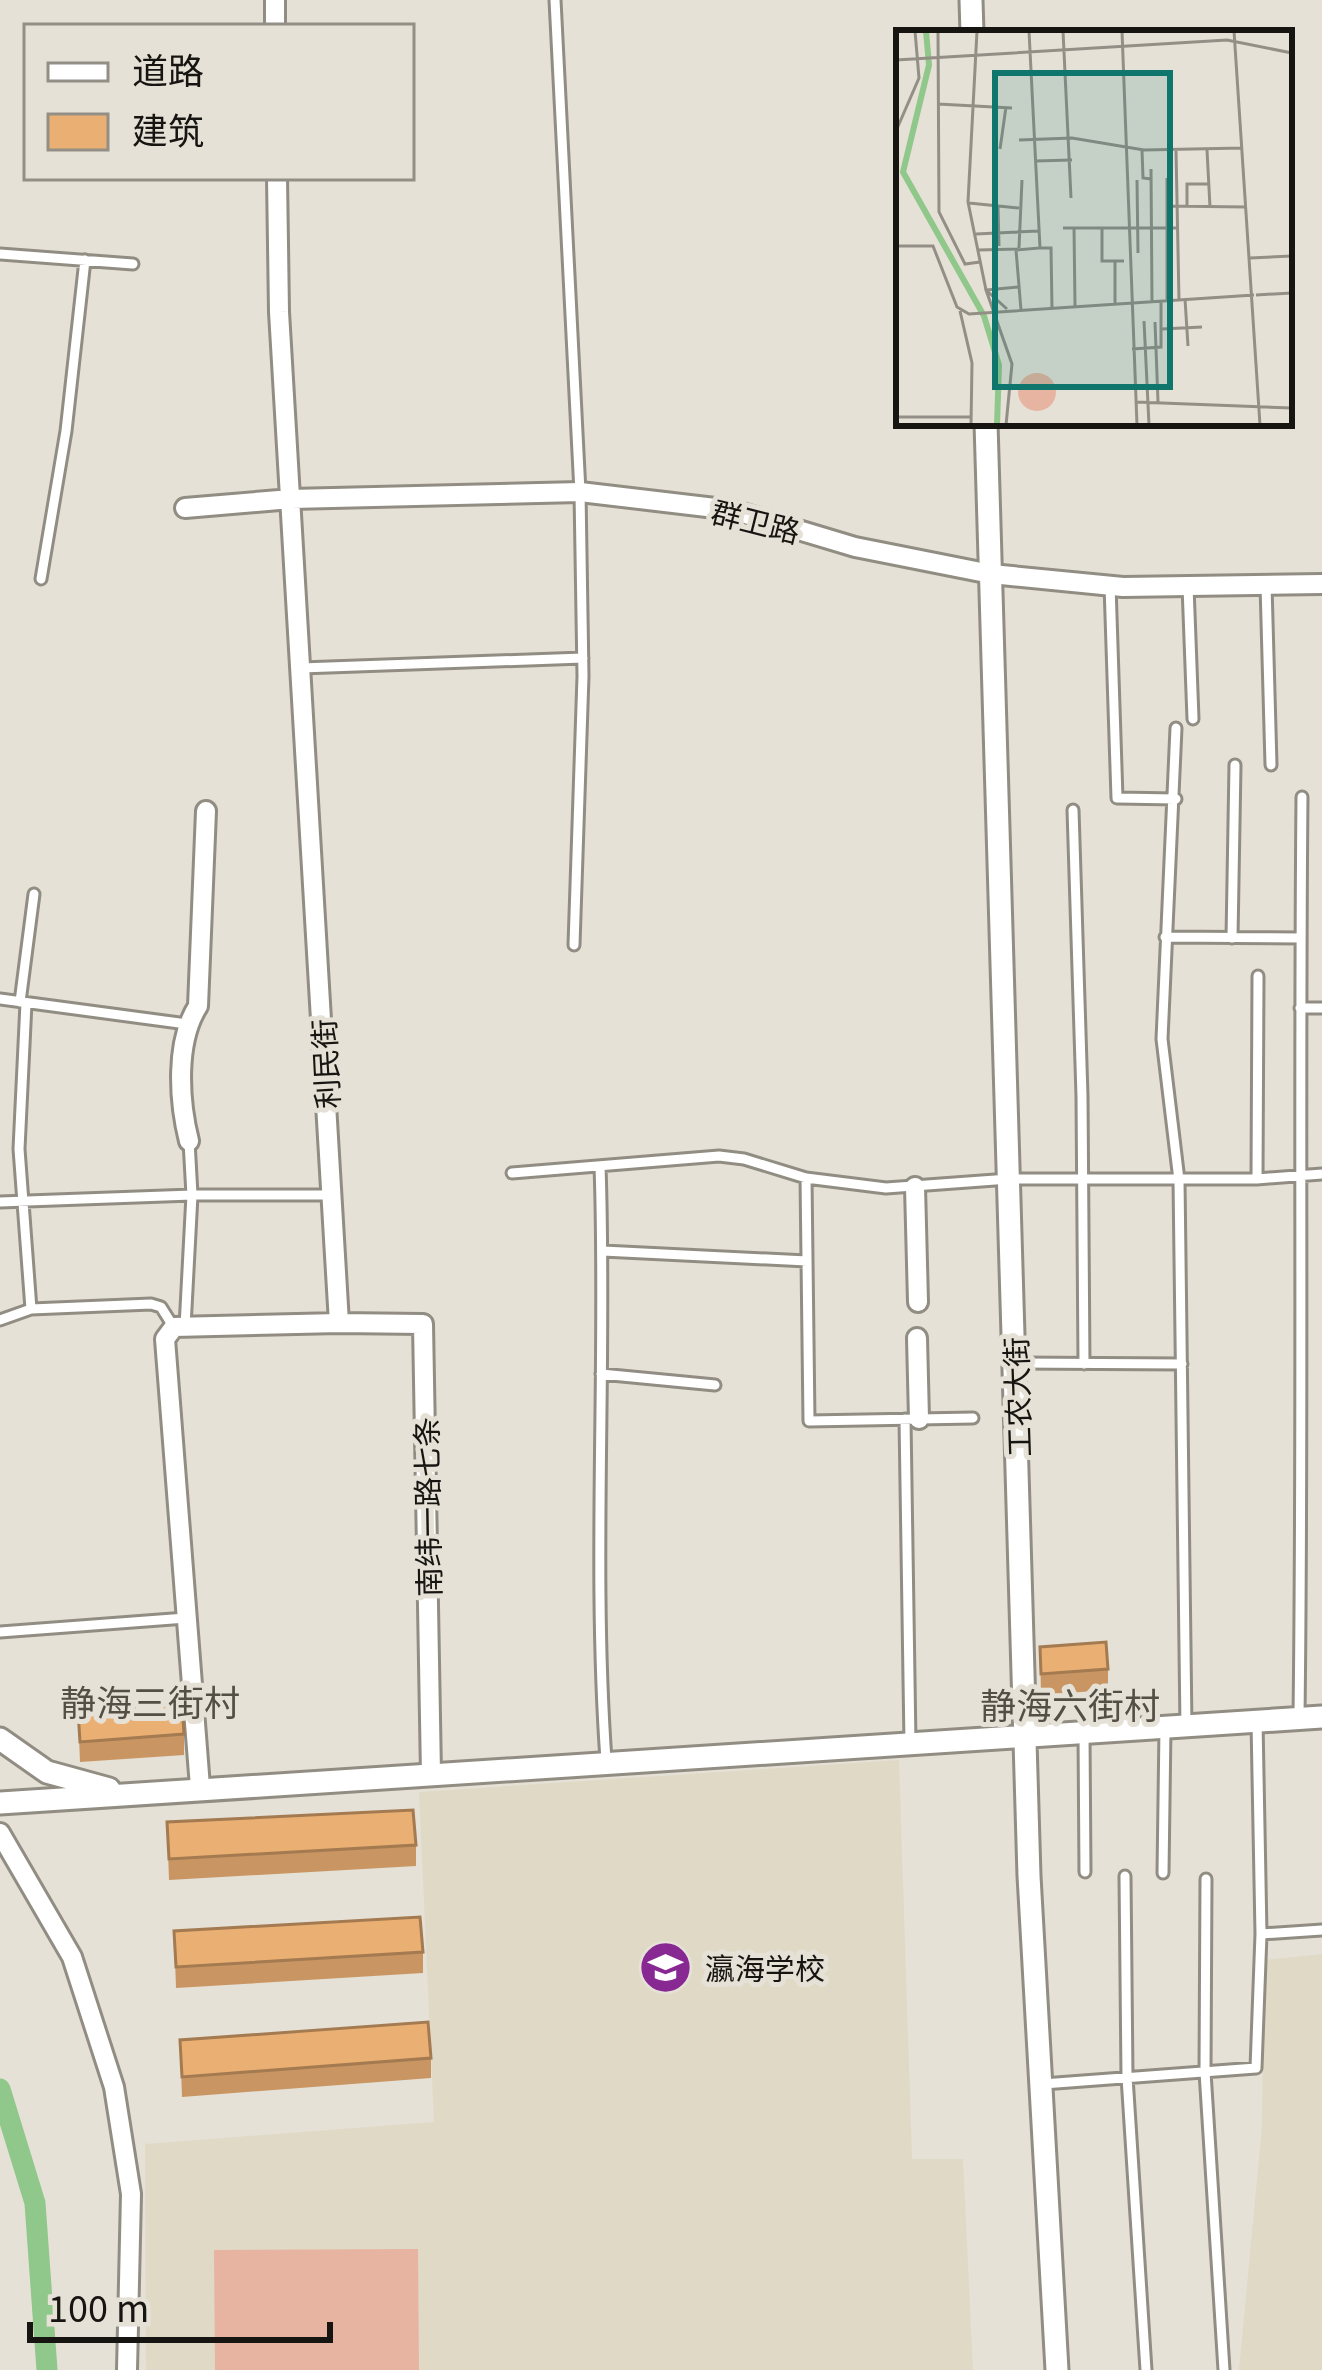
<svg xmlns="http://www.w3.org/2000/svg" width="1322" height="2370" font-family="Georgia,'Noto Sans SC',serif">
  <style>
    .built { fill: #dfd9c6 }
    .pitch { fill: #e8b4a2 }
    .lines { fill: none; stroke-linecap: round; stroke-linejoin: round }
    .canal { stroke: #90c78a; stroke-width: 21 }
    .service-casing { stroke: #918d83; stroke-width: 15 }
    .minor-casing { stroke: #918d83; stroke-width: 24 }
    .tertiary-casing { stroke: #918d83; stroke-width: 27 }
    .service { stroke: #fff; stroke-width: 9 }
    .minor { stroke: #fff; stroke-width: 18 }
    .tertiary { stroke: #fff; stroke-width: 21 }
    .wall { fill: #c99663 }
    .building { fill: #eaaf73; stroke: #a47a50; stroke-width: 3 }
    .labels { text-anchor: middle; dominant-baseline: central; stroke-width: 10; stroke-linejoin: round; paint-order: stroke }
    .street-label { font-size: 30px; fill: #171511; stroke: #e5e1d6 }
    .poi-label { font-size: 30px; fill: #171511; stroke: #e5e1d6; text-anchor: start }
    .quarter-label { font-size: 36px; fill: #534f46; stroke: #e5e1d6 }
    .inset-river { fill: none; stroke: #90c78a; stroke-width: 6 }
    .inset-road { fill: none; stroke: #938f87; stroke-width: 3 }
    .view { fill: #0f766e; fill-opacity: 0.15; stroke: #0f766e; stroke-width: 6 }
    .inset-edge { fill: none; stroke: #171511; stroke-width: 6 }
  </style>
  <rect width="100%" height="100%" fill="#e5e1d6"/>
  <path class="built" d="M899,1760L912,2159H963L973,2370H146L145,2144L434,2122L419,1792Z
    M1322,1954V2370H1239L1262,2127L1264,1960Z"/>
  <path class="pitch" d="M418,2249L419,2370H215L214,2250Z"/>
  <g class="lines">
    <path class="canal" d="M0,2089L35,2203L47,2370"/>
    <defs>
      <path id="service" d="M555,0L580,492L583,676L574,945
        M0,254L133,264
        M41,579L66,431L85,260
        M1110,585L1117,798L1176,799
        M1266,585L1271,765
        M1188,586L1193,719
        M301,668L583,658
        M1176,728L1162,1039L1179,1180L1186,1727
        M1073,810L1082,1096L1084,1364
        M1165,937L1301,938
        M1232,938L1235,765
        M0,999L187,1024
        M20,1002L34,894
        M26,1003L19,1149L31,1309
        M1300,1008H1322
        M600,1166C607,1364 592,1562 606,1760
        M512,1173L719,1156L744,1159L806,1178L886,1188L1009,1179H1257L1322,1174
        M806,1178L809,1421L973,1418
        M1257,1179L1258,976
        M0,1202L192,1195H330
        M603,1251L807,1261
        M0,1320L31,1309L151,1304L161,1307L173,1326
        M185,1327L192,1195L189,1141
        M1015,1363L1182,1364
        M601,1374L715,1385
        M905,1419L910,1743
        M0,1632L186,1618
        M1299,1716C1303,1409 1299,1104 1302,797
        M1084,1734L1085,1872
        M1163,1873L1165,1728
        M1125,1876L1127,2077L1146,2370
        M1206,1879L1205,2072L1224,2370
        M1261,1934L1322,1930
        M1043,2084L1256,2068L1261,1934L1257,1722"/>
      <path id="minor" d="M275,0V27
        M185,508L291,499L580,492L732,510L855,547L991,574L1123,587L1322,584
        M189,1141C179,1101 175,1042 198,1006L206,811
        M915,1187L918,1302
        M339,1323L423,1324L431,1774
        M917,1338L919,1419
        M200,1787L165,1339L174,1327L339,1323L279,312L277,177
        M0,1833L72,1957L114,2087L131,2194L127,2370"/>
      <path id="tertiary" d="M971,0L972,33
        M986,423L1029,1876L1057,2370
        M0,1739L47,1772L109,1789
        M0,1803L1322,1717"/>
    </defs>
    <use href="#service" class="service-casing"/>
    <use href="#minor" class="minor-casing"/>
    <use href="#tertiary" class="tertiary-casing"/>
    <use href="#service" class="service"/>
    <use href="#minor" class="minor"/>
    <use href="#tertiary" class="tertiary"/>
  </g>
  <path class="wall" d="M1040,1647L1108,1669V1690L1041,1695Z
    M78,1711L184,1734V1755L80,1762Z
    M167,1822L416,1845V1866L169,1880Z
    M174,1931L423,1952V1973L176,1988Z
    M180,2040L431,2058V2078L182,2097Z"/>
  <path class="building" d="M1106,1642L1108,1669L1041,1674L1040,1647Z
    M182,1704L184,1734L80,1742L78,1711Z
    M413,1810L416,1845L169,1859L167,1822Z
    M420,1917L423,1952L176,1967L174,1931Z
    M428,2022L431,2058L182,2077L180,2040Z"/>
  <defs>
    <symbol id="school-disc" viewBox="-11 -11 22 22"><circle r="9.5" fill="#882892" stroke="#e5e1d6"/><path d="M0-5L7-2L0 1L-7-2ZM-4 1L0 2.5L4 1V4Q0 6-4 4Z" fill="#fff"/></symbol>
  </defs>
  <g fill-rule="evenodd">
    <use href="#school-disc" x="636" y="1938" width="59" height="59"/>
  </g>
  <g class="labels">
    <g class="street-label">
      <text transform="translate(756 520) rotate(14)">群卫路</text>
      <text transform="translate(324 1064) rotate(-93)">利民街</text>
      <text transform="translate(1016 1397) rotate(-92)">工农大街</text>
      <text transform="translate(426 1507) rotate(-91)">南纬一路七条</text>
    </g>
    <g class="poi-label">
      <text x="705" y="1967">瀛海学校</text>
    </g>
    <g class="quarter-label">
      <text x="150" y="1700">静海三街村</text>
      <text x="1070" y="1703">静海六街村</text>
    </g>
  </g>
  <g transform="translate(896 30)">
    <rect width="396" height="396" fill="#e5e1d6"/>
    <path d="M122 362a19 19 0 1 1 38 0a19 19 0 1 1-38 0Z" fill="#e8b4a2"/>
    <path class="inset-river" d="M30,1L33,35L7,142L88,286L103,335L101,395"/>
    <path class="inset-road" d="M42,1L43,182L69,234L84,232M81,1L72,172L90,260L111,279M167,1L175,168M226,1L241,395M338,1L364,395M0,30L331,10L396,23M42,74L116,78M0,101L23,48L19,1M123,110L176,108L248,120L346,118M104,119L110,77M246,120L247,148L255,149M280,120L283,270M311,120L314,177M139,131L176,130M255,139L256,272M241,150L242,223M73,173L123,178M291,175V154H313M102,176L103,216M271,176L350,177M178,197L179,276M167,198H282M206,199V231H228M80,204L142,201M0,216H37L61,277L73,284L358,265M123,218L126,150M144,218H155L156,278M82,220L122,219M354,228L396,226M219,231V274M360,265L396,263M289,269L292,316M271,271V148M125,280L120,220L144,218L133,1M64,281L76,333L75,395M248,291L253,395M259,292L262,372M266,299L306,297M236,319L265,317V272M240,372L396,378M0,387H74M110,395L116,334L90,260L123,257"/>
    <path class="view" d="M99,43H274V357H99Z"/>
    <rect width="396" height="396" class="inset-edge"/>
  </g>
  <rect x="24" y="24" width="390" height="156" fill="#e5e1d6" stroke="#938f87" stroke-width="3"/>
  <rect x="48" y="63" width="60" height="18" fill="#ffffff" stroke="#938f87" stroke-width="3"/>
  <text x="132" y="84" font-size="36" fill="#171511">道路</text>
  <rect x="48" y="114" width="60" height="36" fill="#eaaf73" stroke="#938f87" stroke-width="3"/>
  <text x="132" y="144" font-size="36" fill="#171511">建筑</text>
  <path d="M30 2322v18h300v-18" fill="none" stroke="#171511" stroke-width="6"/>
  <text x="48" y="2322" font-size="36" fill="#171511" stroke="#e5e1d6" stroke-width="9" paint-order="stroke">100 m</text>
</svg>
